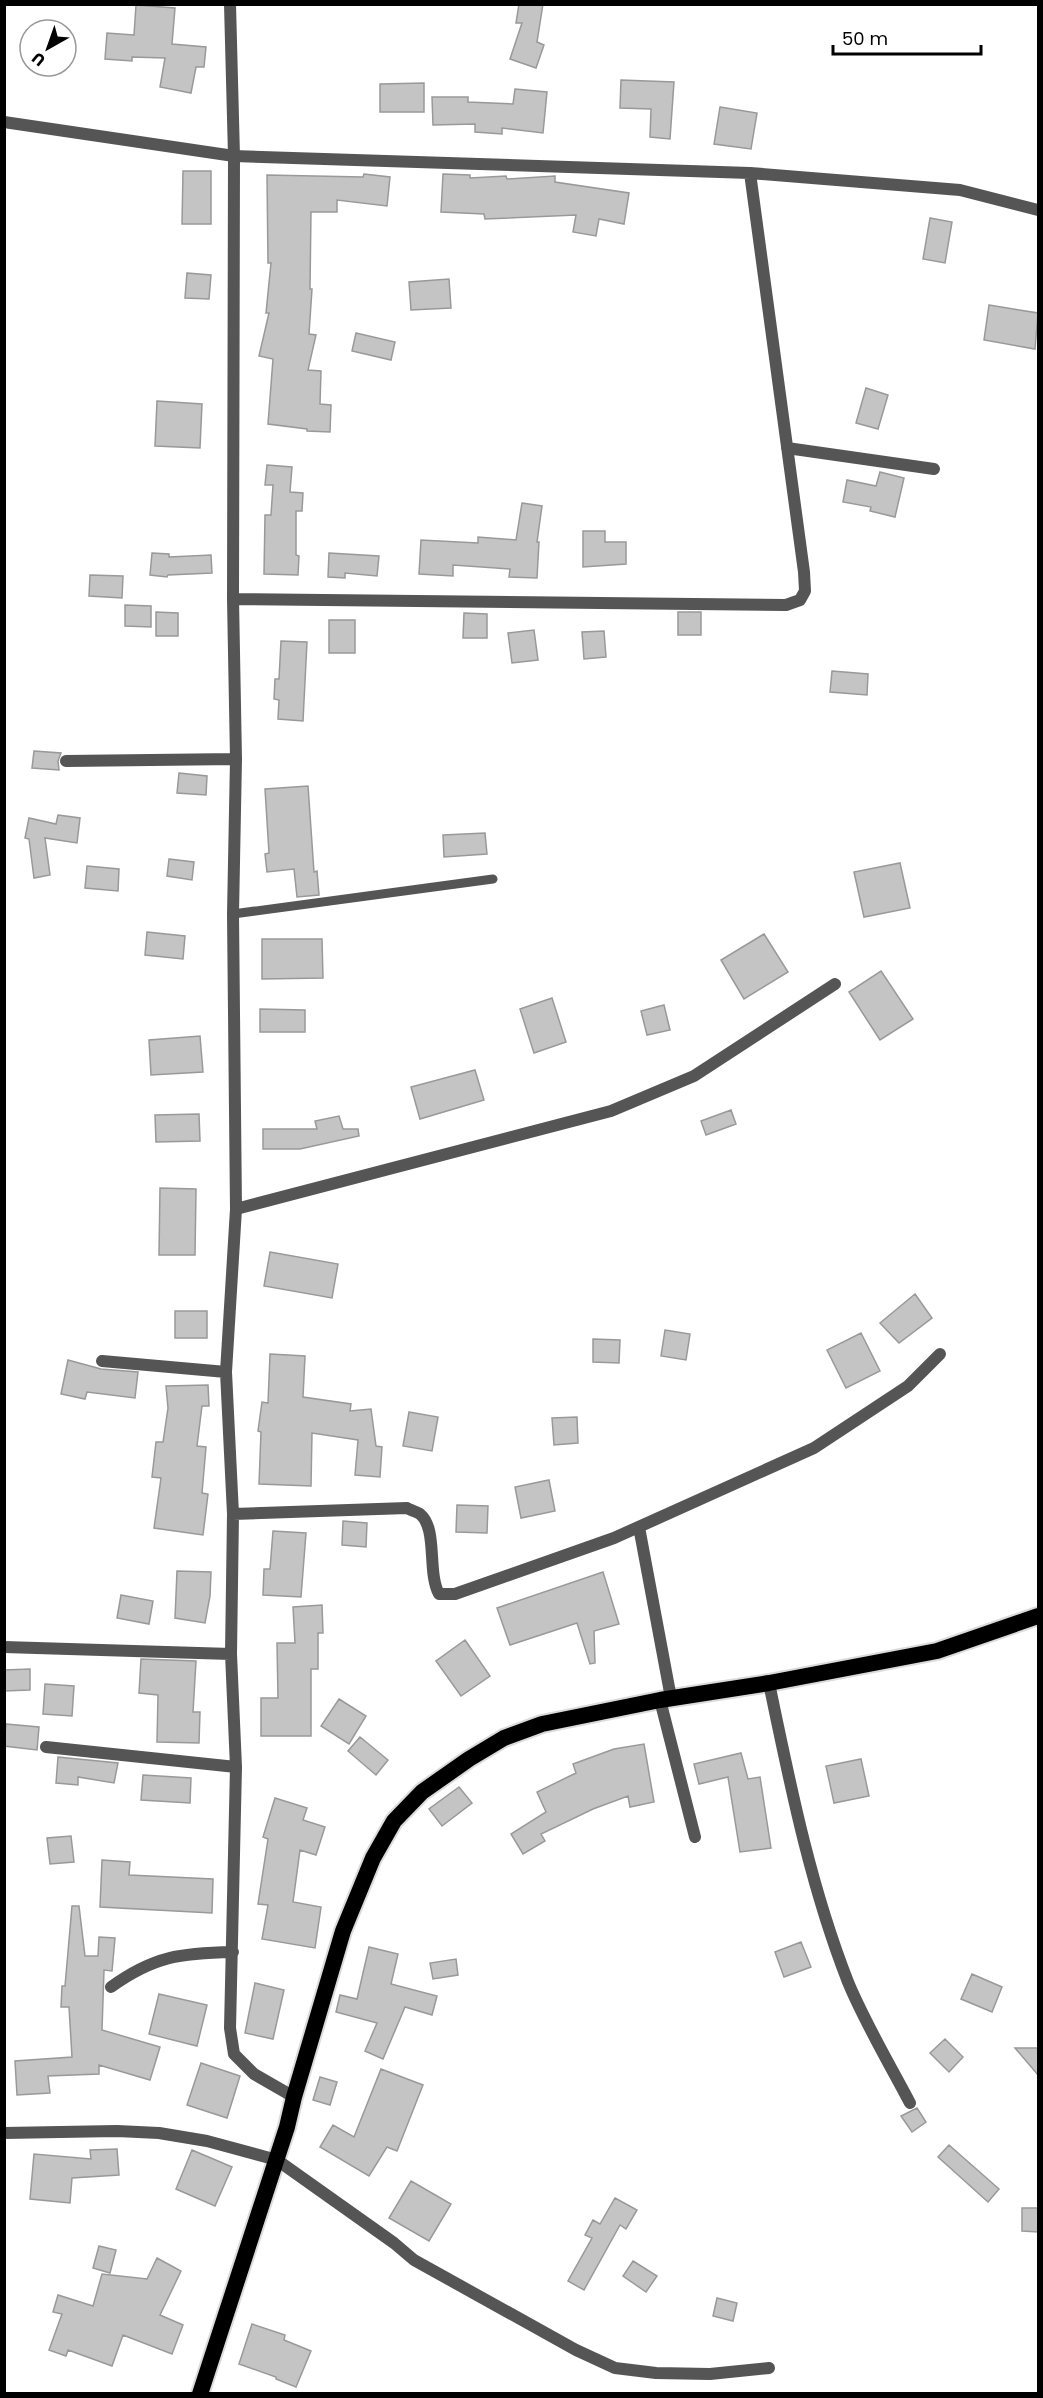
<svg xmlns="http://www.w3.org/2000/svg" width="1043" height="2398" font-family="Poppins,sans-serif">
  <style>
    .building { fill: #c4c4c4; stroke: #999; stroke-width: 1.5 }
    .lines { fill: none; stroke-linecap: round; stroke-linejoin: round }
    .trunk-casing { stroke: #dbdbdb; stroke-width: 20 }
    .service { stroke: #555; stroke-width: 9 }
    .minor { stroke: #555; stroke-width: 12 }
    .trunk { stroke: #000; stroke-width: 16 }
  </style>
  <rect width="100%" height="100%" fill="#fff"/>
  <path class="building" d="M519,4H543L537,42L544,45L536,68L510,59L522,23H516Z
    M136,5L175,8L172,44L206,47L204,67H196L191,93L160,87L165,58L132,57V61L105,59L107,33L134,35Z
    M621,80L674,82L670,139L650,137L651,109L620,108Z
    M424,83V112H380V84Z
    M515,89L547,92L543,133L502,128V134L475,132V124L433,125L432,97H468V102L513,104Z
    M720,107L757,113L751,149L714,144Z
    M183,171H211V224H182Z
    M364,174L390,177L387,206L337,200V212H311L310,289H312L309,334L316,335L308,370L321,371L320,404L331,405L330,432L307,431V429L268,424L273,359L259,356L269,313H266L271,263H268L267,175L363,177Z
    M443,174L470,175V178L506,176L507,179L555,176V182L629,193L624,224L599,219L596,236L573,232L576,215L485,219L484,214L441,212Z
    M930,218L952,222L945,263L923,259Z
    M187,273L211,275L209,299L185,298Z
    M449,279L451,308L411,310L409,282Z
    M989,305L1038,313L1035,349L984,340Z
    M356,333L395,342L391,360L352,351Z
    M866,388L888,395L878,429L856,423Z
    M157,401L202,404L200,448L155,446Z
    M267,465L292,467L290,492L303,493L302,511H296V555L299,556L298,575L264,574L265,515H271L273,485H265Z
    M880,472L904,478L895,517L870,511L871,507L843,502L847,480L876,486Z
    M522,503L542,506L537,542H539L537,578L509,577L510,569L453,565V576L419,574L421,540L478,543V537L516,540Z
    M583,531H605V542H626V564L583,567Z
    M152,553L169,554V557L211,555L212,573L168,575L167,577L150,575Z
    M329,553L379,556L377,576L345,573V578L328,577Z
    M90,575L123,576L122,598L89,596Z
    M125,605L151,606V627L125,626Z
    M156,612L178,613V636H156Z
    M678,612H701V635H678Z
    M464,613L487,614V638H463Z
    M329,620H355V653H329Z
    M534,630L538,660L512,663L508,633Z
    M604,631L606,657L584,659L582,632Z
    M281,641L307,642L303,721L278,719L279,700L274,699L275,679H279Z
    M832,671L868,674L867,695L830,692Z
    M34,751L61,753L58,761L59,770L32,768Z
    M179,773L207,776L206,795L177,793Z
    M308,786L314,872L317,871L319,895L297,897L294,869L267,872L265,854L269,853L265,789Z
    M58,815L80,818L77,843L45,838L50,875L34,878L29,839L25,838L29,818L56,824Z
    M485,833L487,854L444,857L443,835Z
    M169,859L194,862L192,880L167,876Z
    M900,863L910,908L864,917L854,872Z
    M87,866L119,869L118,891L85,888Z
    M147,932L185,936L183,959L145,955Z
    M764,934L788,972L744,999L721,960Z
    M262,939H322L323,978L262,979Z
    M881,971L913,1019L880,1040L849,992Z
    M552,998L566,1042L534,1053L520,1009Z
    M664,1005L670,1030L647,1035L641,1011Z
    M260,1009L305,1010V1032H260Z
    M200,1036L203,1072L151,1075L149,1040Z
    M475,1070L484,1100L420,1119L411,1087Z
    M731,1110L736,1124L706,1135L701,1121Z
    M199,1114L200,1141L156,1142L155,1115Z
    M339,1116L343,1129H358L359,1136L300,1149H263V1129H317L315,1121Z
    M160,1188L196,1189L195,1255H159Z
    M270,1252L338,1264L332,1298L264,1286Z
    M915,1294L932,1318L899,1343L880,1323Z
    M175,1311H207V1338H175Z
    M665,1330L690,1334L686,1360L661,1356Z
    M861,1333L880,1371L846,1388L827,1350Z
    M593,1339L620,1340L619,1363L593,1362Z
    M270,1354L305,1356L303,1397L351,1404L350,1411L371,1409L376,1446L382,1447L380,1477L355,1475L358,1440L312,1433L311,1486L259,1484L261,1432L258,1431L262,1402L268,1403Z
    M68,1360L101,1369L138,1372L135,1398L87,1392L85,1399L61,1394Z
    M208,1385L209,1406H202L197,1446L206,1447L202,1493L208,1494L203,1535L154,1528L161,1478L152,1477L156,1442H163L168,1408L166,1386Z
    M409,1412L438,1417L432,1451L403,1446Z
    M577,1417L578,1443L554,1445L552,1418Z
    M549,1480L555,1511L521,1518L515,1487Z
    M457,1505L488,1506L487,1533L456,1532Z
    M343,1521L367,1523L366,1547L342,1545Z
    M273,1531L306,1533L301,1597L263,1595L264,1569H270Z
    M177,1571L211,1572L210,1596L205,1623L175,1618Z
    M603,1572L619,1624L594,1631L595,1663L590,1664L577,1623L510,1645L497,1608Z
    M121,1595L153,1601L149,1624L117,1618Z
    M322,1605L323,1633H318V1669H311V1736H261V1698H278L277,1643H295L293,1607Z
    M465,1640L490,1676L461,1696L436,1661Z
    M141,1659L196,1661L193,1712H200L199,1743L157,1742L158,1695L139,1693Z
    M30,1669V1690L4,1691V1670Z
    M45,1684L74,1686L72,1716L43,1714Z
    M339,1699L366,1716L349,1744L321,1726Z
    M6,1724L39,1727L37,1750L4,1746Z
    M360,1737L388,1760L376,1775L348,1751Z
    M644,1744L654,1802L630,1807L628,1796L593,1809L541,1834L545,1841L523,1854L511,1834L546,1812L537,1792L576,1773L573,1764L614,1749Z
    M741,1753L748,1779L760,1777L771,1848L740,1852L728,1777L699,1784L694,1764Z
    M58,1757L118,1763L114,1783L78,1777V1785L56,1783Z
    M861,1759L869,1796L834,1803L826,1766Z
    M143,1775L191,1778L190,1803L141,1800Z
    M459,1787L472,1803L442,1826L429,1809Z
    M275,1798L307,1808L303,1820L325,1827L316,1855L300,1850L293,1902L321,1907L315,1948L262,1939L268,1905L258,1904L268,1839L263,1837Z
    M71,1836L74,1862L50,1864L47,1838Z
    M102,1860L130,1862L129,1875L213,1879L212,1913L100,1907Z
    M72,1906H79L85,1956H98L99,1937L115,1938L112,1971L104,1970L102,2030L160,2047L150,2080L99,2065V2074L48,2076L50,2093L17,2095L15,2061L72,2057L69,2007H61L62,1986H65Z
    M801,1942L811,1967L784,1977L775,1952Z
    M369,1947L398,1954L391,1984L437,1996L432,2015L405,2007L383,2059L365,2051L377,2023L336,2012L340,1995L357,1999Z
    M456,1959L458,1975L433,1979L430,1963Z
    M972,1974L1002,1987L992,2012L961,1999Z
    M255,1983L284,1990L273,2039L245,2033Z
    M159,1994L207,2005L197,2046L149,2034Z
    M945,2039L963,2057L949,2072L930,2053Z
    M1015,2048H1038V2075Z
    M201,2063L240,2076L227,2118L187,2105Z
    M381,2069L423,2085L397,2151L387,2147L369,2176L320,2147L333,2125L354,2137Z
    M320,2077L337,2082L330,2105L313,2100Z
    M917,2108L926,2122L912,2132L901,2116Z
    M949,2145L999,2189L988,2202L938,2157Z
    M117,2149L119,2175L72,2178L70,2203L30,2199L34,2154L91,2159L90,2150Z
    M192,2150L232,2167L215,2206L176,2189Z
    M411,2181L451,2204L429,2241L389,2218Z
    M615,2198L637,2210L626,2229L620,2225L584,2290L568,2281L592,2238L585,2235L593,2220L600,2224Z
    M1022,2208H1038V2232L1022,2231Z
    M99,2246L116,2250L110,2273L93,2268Z
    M157,2258L181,2271L160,2315L183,2325L172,2354L123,2335L112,2366L68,2350L66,2356L49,2350L62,2314L53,2312L58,2295L93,2306L102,2274L147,2279Z
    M633,2261L657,2276L646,2292L623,2276Z
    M717,2298L737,2303L733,2321L713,2316Z
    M252,2324L285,2335L284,2340L311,2351L296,2387L276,2379V2377L239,2364Z"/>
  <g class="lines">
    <defs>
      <path id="trunk" d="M200,2394L287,2127L294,2097L343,1931L373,1858L394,1821L422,1792L469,1759L504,1738L542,1724L660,1700L769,1683L937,1651L1038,1616"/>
    </defs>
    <use href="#trunk" class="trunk-casing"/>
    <path class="service" d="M233,914L493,879"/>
    <path class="minor" d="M230,4L234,156L233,599L236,759L233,914L236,1209L226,1372L233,1514L231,1654L236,1767L230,2028L234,2054L254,2074L294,2097
      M4,122L234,156L750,173L960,190L1038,210
      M787,448L934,469
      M233,599L786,605L800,600L805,591L804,572L750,173
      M66,761L236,759
      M236,1209L611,1111L694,1076L835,984
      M102,1361L226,1372
      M233,1514L407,1508C410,1510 417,1512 420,1514C438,1529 427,1572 439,1594H455L614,1538L814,1448L908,1386L940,1354
      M639,1527L671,1698
      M4,1647L231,1654
      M769,1683C790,1784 810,1885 848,1982C865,2023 889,2063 910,2103
      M660,1700L695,1837
      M46,1747L236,1767
      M111,1987C154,1956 181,1953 233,1952
      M4,2133L117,2131L159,2133L207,2141L277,2160L394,2243L414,2260L576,2350L615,2368L656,2373L710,2374L769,2368"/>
    <use href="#trunk" class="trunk"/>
  </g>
  <rect width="1043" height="2398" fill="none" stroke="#000000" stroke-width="12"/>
  <g transform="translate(48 48) rotate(220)"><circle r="28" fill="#ffffff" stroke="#999999" stroke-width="1.5"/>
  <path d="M0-4.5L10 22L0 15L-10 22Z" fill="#000000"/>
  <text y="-9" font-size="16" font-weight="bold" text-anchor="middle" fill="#000000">U</text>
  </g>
  <path d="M833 45v9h148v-9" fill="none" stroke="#000000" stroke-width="3"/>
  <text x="842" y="45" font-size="18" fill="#000000" stroke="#ffffff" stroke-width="4.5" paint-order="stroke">50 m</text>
</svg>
